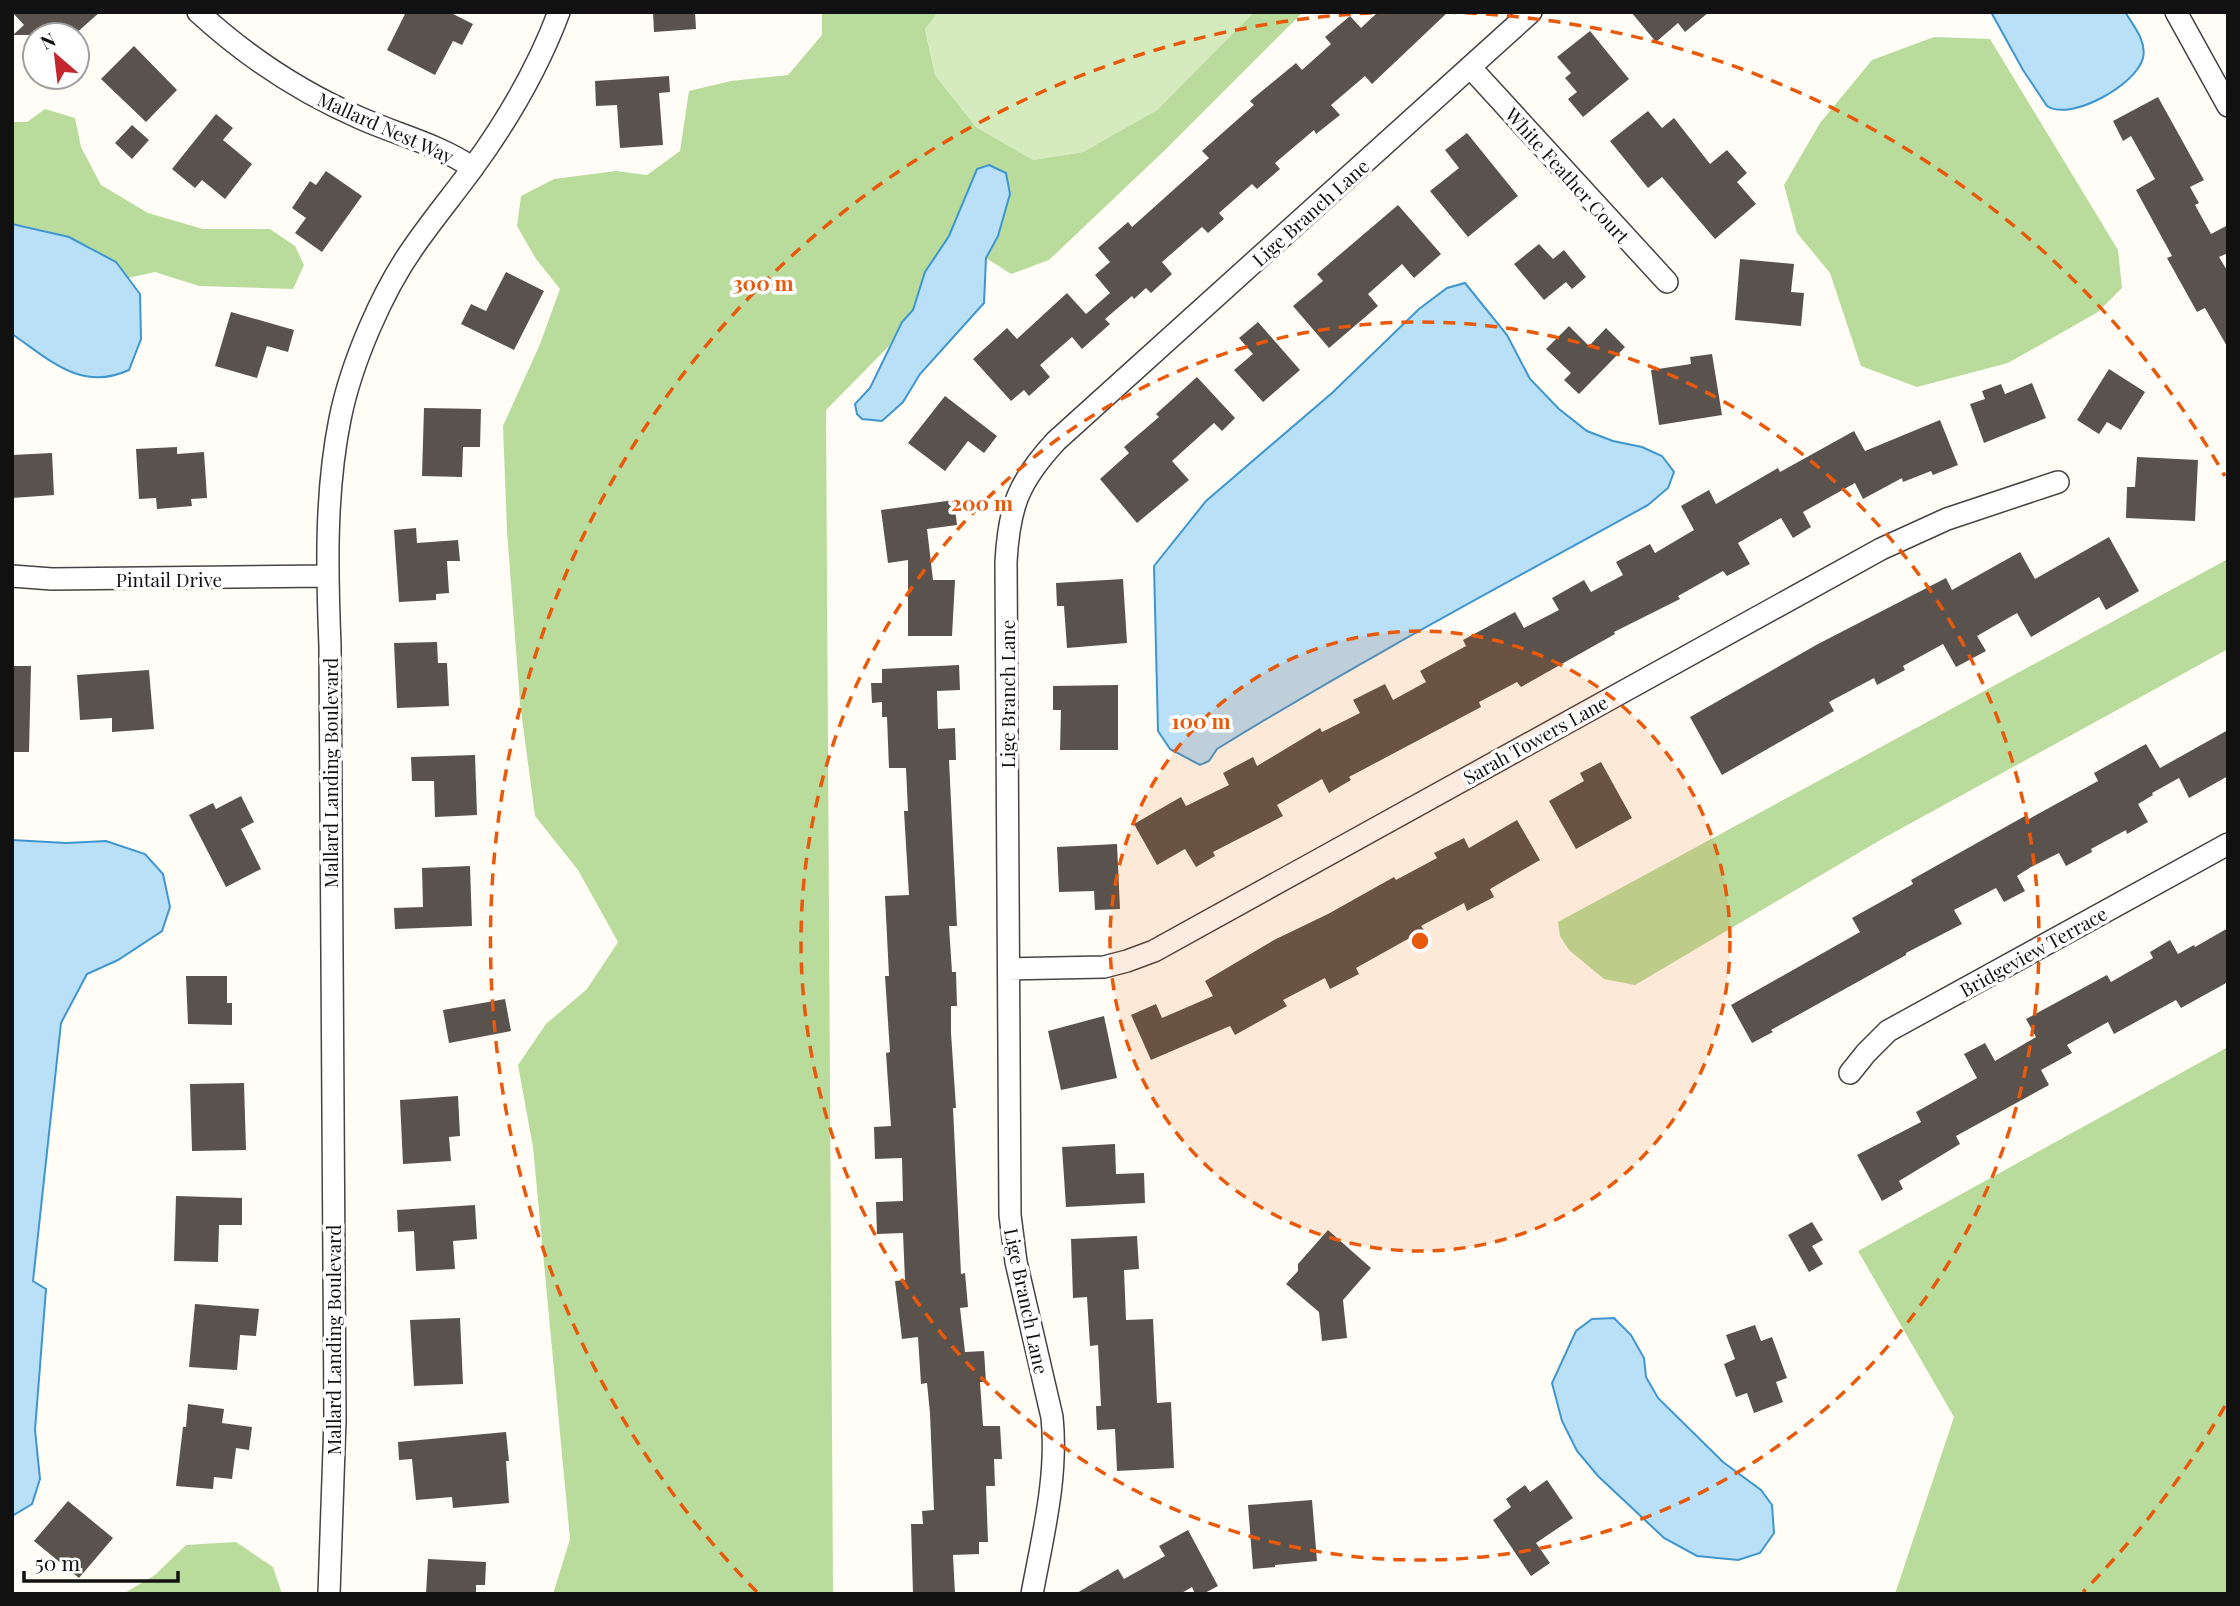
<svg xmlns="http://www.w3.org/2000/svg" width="2240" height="1606" font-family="'Playfair Display',serif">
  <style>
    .green { fill: #d5ebbd }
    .forest { fill: #b9dc9c }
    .water { fill: #b9e0f7; stroke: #3f96cf; stroke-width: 2 }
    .building { fill: #5a524d }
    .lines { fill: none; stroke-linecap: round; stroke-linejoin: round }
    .street-casing { stroke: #444; stroke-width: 24 }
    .street { stroke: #fff; stroke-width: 21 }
    .ring { fill: none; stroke: #e8590c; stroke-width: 3.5; stroke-dasharray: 12 9 }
    .labels { text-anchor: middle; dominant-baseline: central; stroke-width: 7; stroke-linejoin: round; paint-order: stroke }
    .street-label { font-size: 19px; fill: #111; stroke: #fff }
    .centre { fill: #e8590c; stroke: #fff; stroke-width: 3.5 }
    .ring-label { font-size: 21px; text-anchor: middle; font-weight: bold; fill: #e8590c; stroke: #fff; stroke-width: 7; stroke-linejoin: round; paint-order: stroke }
  </style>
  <rect width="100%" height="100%" fill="#fffdf5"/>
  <path class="green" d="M938,12H1254L1157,110L1083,152L1033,160L976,127L935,75L925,28Z"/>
  <path class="forest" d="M822,12H938L925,29L935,75L976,127L1033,160L1083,152L1157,110L1254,12H1303L1165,150L1049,260L1011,274L986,258L998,236L967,191L949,236L925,272L913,310L902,322L889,346L826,410L833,1594H553L570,1539L533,1147L518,1065L546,1024L587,989L618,942L578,870L535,816L520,703L507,531L503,426L540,344L560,289L536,259L517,226L521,196L554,179L616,171L647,175L680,151L689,91L731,81L788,75L822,35Z
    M1934,37L1990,39L2118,250L2122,288L2098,312L2008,363L1917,387L1861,366L1830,273L1797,233L1784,185L1820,123L1872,60Z
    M45,109L75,118L81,147L101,185L148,213L203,229H270L295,246L304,265L293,289L199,286L155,272L128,278C101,243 54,231 12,224V122H27Z
    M2228,559V649L1882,839L1635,985L1604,979L1569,950L1560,936L1558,922Z
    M2228,1047V1594H1895L1954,1417L1858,1251Z
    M236,1542L273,1567L282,1594H123L155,1575L186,1545Z"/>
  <path class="water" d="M1991,12H2125C2133,25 2147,41 2143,58C2137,84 2071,122 2047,106L2023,70Z
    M989,165L1006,173L1010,194L998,236L986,258L984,303L920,374L903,402L882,421L862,419L857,414L855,404L870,388L902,322L913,310L925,272L949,236L977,169Z
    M12,224L69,237L116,262L140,294L141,339L129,370C81,392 50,360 12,334Z
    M1465,283L1507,335L1530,379L1559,409L1587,431L1613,441L1642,447L1662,456L1674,472L1668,488L1648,505C1503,585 1358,662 1217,749L1209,761L1200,765L1170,749L1158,731L1154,566L1206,501L1332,393L1419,309L1447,288Z
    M12,840L66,843L106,841L145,854L163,874L170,907L162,931L118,960L87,974L61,1023L33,1281L46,1289L35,1430L40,1479L32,1504L12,1516Z
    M1614,1318L1631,1335L1644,1358L1646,1377L1658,1398L1723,1462L1761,1490L1772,1505L1774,1533L1760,1553L1738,1560L1697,1556L1664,1538L1598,1476L1577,1451L1562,1421L1552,1383L1576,1331L1592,1319Z"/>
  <path class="building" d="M12,12H100L74,35H13L24,25Z
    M406,12H449L473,24L462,45L453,41L435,75L387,50Z
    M653,12H695L696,29L654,32Z
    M1378,12H1448L1372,84L1365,76L1331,105L1340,115L1316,134L1314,130L1275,163L1280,169L1257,189L1252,184L1219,213L1224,219L1208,233L1202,227L1162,262L1172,274L1151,293L1146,288L1134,299L1132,296L1105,319L1110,324L1082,349L1072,337L1040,365L1050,377L1029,396L1024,390L1011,401L973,359L1007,328L1017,339L1067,293L1086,314L1110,293L1095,275L1110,262L1098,248L1128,222L1132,227L1209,158L1202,151L1254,105L1250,101L1296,63L1302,70L1331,44L1325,37L1350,16L1361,28Z
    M1631,12H1709L1685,32L1678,23L1656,42Z
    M1590,31L1629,79L1583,117L1568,99L1577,92L1565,78L1571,73L1557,57Z
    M134,46L177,90L146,122L101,79Z
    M669,76L670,92L659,93L663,145L620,148L617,105L596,106L595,81Z
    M2158,97L2204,180L2190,187L2199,203L2195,205L2211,234L2228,225V253L2219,257L2228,272V348L2205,308L2197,312L2167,258L2172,256L2136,190L2155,179L2131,136L2123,141L2113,121Z
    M1648,111L1662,128L1674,118L1710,164L1727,150L1747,173L1737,182L1756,204L1715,239L1662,177L1648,188L1610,141Z
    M216,114L233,128L223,140L252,164L225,199L202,180L195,188L172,169Z
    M132,125L149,140L132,159L115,143Z
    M1467,133L1518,196L1468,237L1430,191L1459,168L1445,150Z
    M326,171L362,196L322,252L295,233L306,218L292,208L310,181L316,185Z
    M1398,205L1441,254L1414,278L1402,264L1368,294L1378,306L1329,348L1293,306L1323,281L1317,274Z
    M1539,244L1553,259L1564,250L1586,277L1572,289L1566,282L1544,300L1514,264Z
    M1740,259L1794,264L1791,292L1804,293L1801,326L1735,320Z
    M506,272L544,291L514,350L461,324L471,304L486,311Z
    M231,312L294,330L288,352L267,346L257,378L215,366Z
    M1258,322L1300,370L1263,402L1234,370L1253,354L1239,338Z
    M1569,326L1589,346L1606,328L1625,347L1579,394L1564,380L1571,373L1546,349Z
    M1712,354L1722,415L1659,425L1651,370L1691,364L1690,357Z
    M2109,369L2145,392L2121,430L2107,422L2099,434L2077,420Z
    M1197,377L1235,418L1222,431L1214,423L1172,461L1189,480L1137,523L1100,479L1129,453L1124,447L1159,417L1156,414Z
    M2032,383L2046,418L1984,443L1970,404L1985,399L1982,391L2001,384L2005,394Z
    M945,396L997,436L984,453L968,441L945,471L908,443Z
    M424,408L481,409L480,447H463L462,477L422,476Z
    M1940,420L1958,465L1933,475L1931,471L1903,482L1902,478L1863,499L1855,483L1803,512L1811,527L1793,538L1781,518L1738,543L1750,564L1727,576L1723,571L1678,596L1680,599L1614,632L1615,634L1521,687L1517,682L1479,702L1481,707L1349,777L1351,780L1329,793L1322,779L1277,805L1283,816L1213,852L1215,856L1196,867L1185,849L1157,865L1134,824L1181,797L1186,806L1229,785L1223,773L1253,757L1257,766L1320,728L1322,732L1360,713L1353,700L1385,684L1393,700L1426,682L1420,671L1466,646L1463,640L1515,612L1524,628L1559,610L1552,598L1584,580L1591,592L1623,575L1616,562L1650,544L1655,553L1694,530L1681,506L1709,490L1716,504L1778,468L1780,472L1854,431L1865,451Z
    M177,447V454L204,452L207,498L191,499L192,506L157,509L156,498L139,499L136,449Z
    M52,453L54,495L12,498V455Z
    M2137,457L2198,460L2195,521L2126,518L2127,487H2135Z
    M954,500L957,525L927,529L933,580H955L952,636H908V560L888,563L881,510Z
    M416,528L417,543L458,540L460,561H447L449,593L436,594V600L399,602L394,530Z
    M2109,537L2139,591L2106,610L2099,597L2031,637L2017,613L1977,636L1986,651L1956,667L1943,644L1903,666L1905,670L1877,685L1874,678L1829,702L1834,711L1722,775L1690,717L1818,644L1946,578L1952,590L2020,552L2035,579Z
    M1123,579L1127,643L1067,648L1064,606H1057L1056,583Z
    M437,642L438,663H447L449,706L397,708L394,643Z
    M959,665L960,690L937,691L938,729L955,728L956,760H949L957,926H949L952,972H956L957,1006H951V1033L956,1108H953L961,1274L965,1273L968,1307L960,1308L965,1352L984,1351L986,1382H980L983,1426H1000L1002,1459H994L995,1486H986L988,1542H979V1554L953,1555L955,1594H913L911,1524H923L922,1511L934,1510L930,1413L927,1383L921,1384L918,1337L902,1339L895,1281L905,1280L903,1233L877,1234L876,1202L903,1201L902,1158L875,1159L874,1127L891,1126L886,1053L890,1052L885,976H889L885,896L909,895L904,811H908L906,768H889L887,717H882V702L872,703L871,683H882V669Z
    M12,666H31L29,752H12Z
    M149,670L154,729L112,732V718L80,720L77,675Z
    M1118,685V750H1060L1061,710H1053V686Z
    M2228,730V776L2189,798L2179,778L2152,793L2153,795L2138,804L2148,822L2127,834L2126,830L2091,849L2092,852L2066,866L2059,853L2031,867L2017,876L2025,891L2004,902L1996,888L1954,910L1962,924L1906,953V955L1771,1030L1773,1032L1752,1043L1731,1005L1860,932L1852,918L1913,884L1911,880L2025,816L2027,820L2098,781L2094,773L2146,744L2160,768Z
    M475,755L477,815L435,817L434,781H412L411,757Z
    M1601,762L1632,818L1576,849L1549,801L1584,781L1580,773Z
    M241,796L254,822L241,829L261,869L226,887L189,815L213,803L216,809Z
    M1517,820L1540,860L1490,889L1494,897L1467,911L1464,903L1421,926L1424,930L1356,968L1359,974L1330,989L1325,978L1283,1000L1287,1006L1235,1035L1230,1026L1151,1060L1131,1015L1156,1004L1162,1018L1213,996L1205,981L1274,940L1328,914L1394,877L1396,880L1437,858L1434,853L1464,838L1469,848Z
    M1117,844L1120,909L1095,910L1094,891L1059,892L1057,847Z
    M470,866L472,926L395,929L394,908L423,907L422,868Z
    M2228,928V982L2181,1008L2176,1000L2114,1034L2108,1022L2067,1045L2072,1053L2041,1070L2049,1085L1956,1136L1960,1144L1899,1181L1903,1189L1882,1201L1857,1155L1921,1122L1916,1112L1977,1078L1964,1054L1985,1043L1995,1061L2036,1037L2026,1019L2107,975L2111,982L2153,958L2150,952L2170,940L2178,954L2194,945L2195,947Z
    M186,976H227V1003H232V1025L188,1024Z
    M505,999L511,1031L449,1043L443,1010Z
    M1104,1016L1117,1078L1061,1090L1048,1031Z
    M244,1083L246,1150L192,1151L190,1084Z
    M458,1096L460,1136L449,1137L451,1161L403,1164L400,1100Z
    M1115,1144L1116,1174L1144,1173L1145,1203L1066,1207L1062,1147Z
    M176,1196L242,1198V1225H219L218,1262L174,1261Z
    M475,1205L477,1239L453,1241L455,1269L416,1271L414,1231L398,1232L397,1210Z
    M1812,1222L1823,1240L1812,1246L1823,1264L1809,1272L1788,1235Z
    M1328,1230L1371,1268L1343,1300L1347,1338L1322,1341L1319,1312L1286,1284L1298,1271V1264Z
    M1137,1236L1139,1269L1124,1270L1126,1320L1153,1319L1157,1403L1171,1402L1174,1468L1117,1471L1115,1429L1097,1430L1096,1406H1101L1098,1345L1090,1346L1087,1297L1073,1298L1071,1239Z
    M195,1304L259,1309L256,1336L240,1335L237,1370L189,1367Z
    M460,1318L463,1384L414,1386L410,1320Z
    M1755,1325L1761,1341L1772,1337L1787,1378L1776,1382L1783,1402L1754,1413L1747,1393L1736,1397L1724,1364L1735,1359L1726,1335Z
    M188,1404L224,1409L222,1423L252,1427L249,1450L236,1448L232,1479L214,1477L213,1489L176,1486L183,1427H186Z
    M506,1432L509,1461H506L509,1503L453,1508L452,1497L416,1500L412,1459L399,1460L398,1442Z
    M1547,1480L1573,1518L1536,1543L1550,1563L1531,1576L1493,1520L1511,1507L1506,1499L1525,1485L1530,1492Z
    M1312,1500L1317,1561L1275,1565V1567L1253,1569L1248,1505Z
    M68,1501L113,1538L79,1578L34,1541Z
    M1188,1530L1218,1586L1203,1594H1195L1192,1587L1180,1594H1075L1118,1569L1124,1579L1165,1556L1159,1546Z
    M428,1559L486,1562L485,1585H476V1594H426Z"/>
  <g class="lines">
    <defs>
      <path id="street" d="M198,12C246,56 300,92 360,118C398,135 438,144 473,168
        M2176,12L2228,106
        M1470,67L1667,282
        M12,576L52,579L327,576
        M1009,969L1104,967L1127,961L1154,951L1881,549L1947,519L2058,482
        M1850,1073L1866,1053L1888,1031L2228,844
        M329,1594L335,1420L330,646C327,572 325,493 340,419C351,364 382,291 415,245C433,219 453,195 472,169C507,121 538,68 559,12
        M1032,1594C1043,1535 1058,1476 1052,1417L1016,1262L1010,1215L1006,562C1009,507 1018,482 1056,441L1531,12"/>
    </defs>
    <use href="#street" class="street-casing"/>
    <use href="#street" class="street"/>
  </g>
  <circle cx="1420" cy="941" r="310" fill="#e8590c" fill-opacity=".12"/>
  <g class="ring">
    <circle cx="1420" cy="941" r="310"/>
    <circle cx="1420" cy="941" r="619"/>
    <path d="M2225 1406A929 929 0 0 1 2083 1592M757 1592A929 929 0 0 1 1396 12M1444 12A929 929 0 0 1 2225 476"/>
  </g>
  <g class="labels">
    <g class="street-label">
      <text transform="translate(386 127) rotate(24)">Mallard Nest Way</text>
      <text transform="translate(1568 175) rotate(48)">White Feather Court</text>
      <text transform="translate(1310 212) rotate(-42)">Lige Branch Lane</text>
      <text x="169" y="579">Pintail Drive</text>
      <text transform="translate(1007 694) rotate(-90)">Lige Branch Lane</text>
      <text transform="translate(1535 739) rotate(-29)">Sarah Towers Lane</text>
      <text transform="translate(330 773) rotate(-90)">Mallard Landing Boulevard</text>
      <text transform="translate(2033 951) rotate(-29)">Bridgeview Terrace</text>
      <text transform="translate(1027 1301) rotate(78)">Lige Branch Lane</text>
      <text transform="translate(333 1340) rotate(-90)">Mallard Landing Boulevard</text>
    </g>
  </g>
  <circle cx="1420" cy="941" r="10" class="centre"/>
  <g class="ring-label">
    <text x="763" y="291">300 m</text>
    <text x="982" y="511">200 m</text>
    <text x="1201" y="729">100 m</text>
  </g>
  <rect width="2240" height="1606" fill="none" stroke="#111111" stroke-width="28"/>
  <g transform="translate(56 56) rotate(332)"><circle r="33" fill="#ffffff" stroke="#a0a0a0" stroke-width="2"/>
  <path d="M0-5L12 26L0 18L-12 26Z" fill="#c4262e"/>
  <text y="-10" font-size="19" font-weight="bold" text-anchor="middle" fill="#111111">N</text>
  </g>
  <path d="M24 1571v10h154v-10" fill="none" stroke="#111111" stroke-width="3.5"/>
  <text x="35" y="1571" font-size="21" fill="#111111" stroke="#ffffff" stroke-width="5" paint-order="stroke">50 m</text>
</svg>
